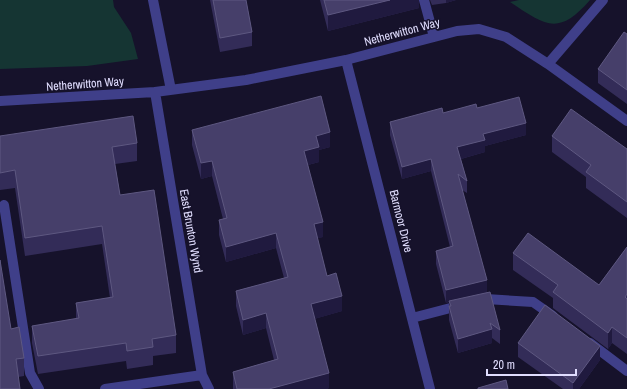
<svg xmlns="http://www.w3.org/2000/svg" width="627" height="389" font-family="'Archivo Narrow',sans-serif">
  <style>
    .green { fill: #153533 }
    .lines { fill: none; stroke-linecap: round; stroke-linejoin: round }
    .street { stroke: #3f3f89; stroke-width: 10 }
    .wall { fill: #332c58 }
    .shaded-wall { fill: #201a3f }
    .building { fill: #463f6a; stroke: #5e5881 }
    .labels { text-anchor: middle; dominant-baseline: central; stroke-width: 3; stroke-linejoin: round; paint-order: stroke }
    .street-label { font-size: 12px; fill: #e0ddfe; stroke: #16122b }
  </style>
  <rect width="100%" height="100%" fill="#16122b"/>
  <path class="green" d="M0,0H113L114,7L131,33L138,59L87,66L0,69Z
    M519,0H590C558,37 545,25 510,2Z"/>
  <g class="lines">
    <path class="street" d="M153,0L171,90
      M424,0L434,37
      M346,60L430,389
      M548,64L603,0
      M155,92L202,375L209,389
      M0,101L155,92L246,80L346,60L457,31L479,29L506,37L548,64L627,121
      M4,205L30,373L39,389
      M480,301L486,299L533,302L553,316
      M412,318L462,305
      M590,343L627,371
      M105,389L202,375"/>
  </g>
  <path class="wall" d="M210,0H246L252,32V46L220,52Z
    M320,0H419V8L328,31Z
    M430,0H456L446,3L432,5Z
    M627,34V104L598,83V69Z
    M477,108L526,135L485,146V152L461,159L467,181V193L462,190L487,293L500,330V344L492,338V343L458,353L449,320V302L446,303L436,264V251L450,247L431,171L402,179L390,135V122Z
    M192,130L330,147L319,150V162L308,165L323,237L317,238L327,276L342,311L314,319L329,388L326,389H233V372L274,360L266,328L243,335L236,306V291L284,278L276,248L226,262L219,235V220L223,219L212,176L201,179L192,145Z
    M0,136L137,143V161L115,164L120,195L176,335V353L153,356V365L127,369L126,361L38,374L32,343V326L76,319V303L110,298L102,244L25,256L15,188L0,190Z
    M552,136L627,149V218L586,188V177L552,152Z
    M627,247V354L612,343L608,349L553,308V298L513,270V253L599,285Z
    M11,329L24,358V376L18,377Z
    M518,343L600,360L579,389H563L518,357Z"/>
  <path class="shaded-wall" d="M390,0H419V8L328,31V15Z
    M446,0H456L446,3Z
    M526,123V135L485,146V152L457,160V147L483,134Z
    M330,132V147L319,150V162L304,166V151L316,136Z
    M431,159V171L402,179V167Z
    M212,161V176L201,179V163Z
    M323,222V237L314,239V224Z
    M276,233V248L226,262V247Z
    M487,280V293L446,303V290Z
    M342,296V311L311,320V304Z
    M266,313V328L243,335V320Z
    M612,327V343L608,349V333Z
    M492,329V343L458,353V339Z
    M600,346V360L579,389H573V383Z
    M329,373V388L326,389H269Z"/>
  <path class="building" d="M213,0H246L252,32L220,38Z
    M324,0H390L328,15Z
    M624,32L627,34V90L598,69Z
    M321,96L330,132L316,136L319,147L304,151L323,222L314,224L327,276L336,273L342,296L311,304L329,373L269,389H237L233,372L278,359L266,313L243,320L236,291L288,277L276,233L226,247L219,220L227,218L212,161L201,163L192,130Z
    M519,97L526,123L483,134L485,140L457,147L467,181L458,174L487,280L446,290L436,251L453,246L431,159L402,167L390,122L442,108L443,113L476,104L477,108Z
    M571,109L627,149V202L586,172L591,165L552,136Z
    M133,116L137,143L112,147L120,195L154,190L176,335L152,339L153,347L127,351L126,343L38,356L32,326L79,318L76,303L113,297L102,226L25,238L15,170L0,173V136Z
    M528,233L599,285L627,247V294L625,297L627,299V338L612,327L608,333L553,292L558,285L513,253Z
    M0,260L11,329L19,327L24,358L16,359L20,389H0Z
    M490,292L500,330L490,323L492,329L458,339L449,306H451L449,301Z
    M545,305L600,346L573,383L518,343Z
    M506,380L508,389H478V388Z"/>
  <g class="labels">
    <g class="street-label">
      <text transform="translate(402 32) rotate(-15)">Netherwitton Way</text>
      <text transform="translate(85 84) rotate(-4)">Netherwitton Way</text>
      <text transform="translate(401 221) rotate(76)">Barmoor Drive</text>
      <text transform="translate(191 231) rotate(80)">East Brunton Wynd</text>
    </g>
  </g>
  <path d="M487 369v6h89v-6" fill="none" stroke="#e0ddfe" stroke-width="2"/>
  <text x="493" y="369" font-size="12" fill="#e0ddfe" stroke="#16122b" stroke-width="3" paint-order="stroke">20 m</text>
</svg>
